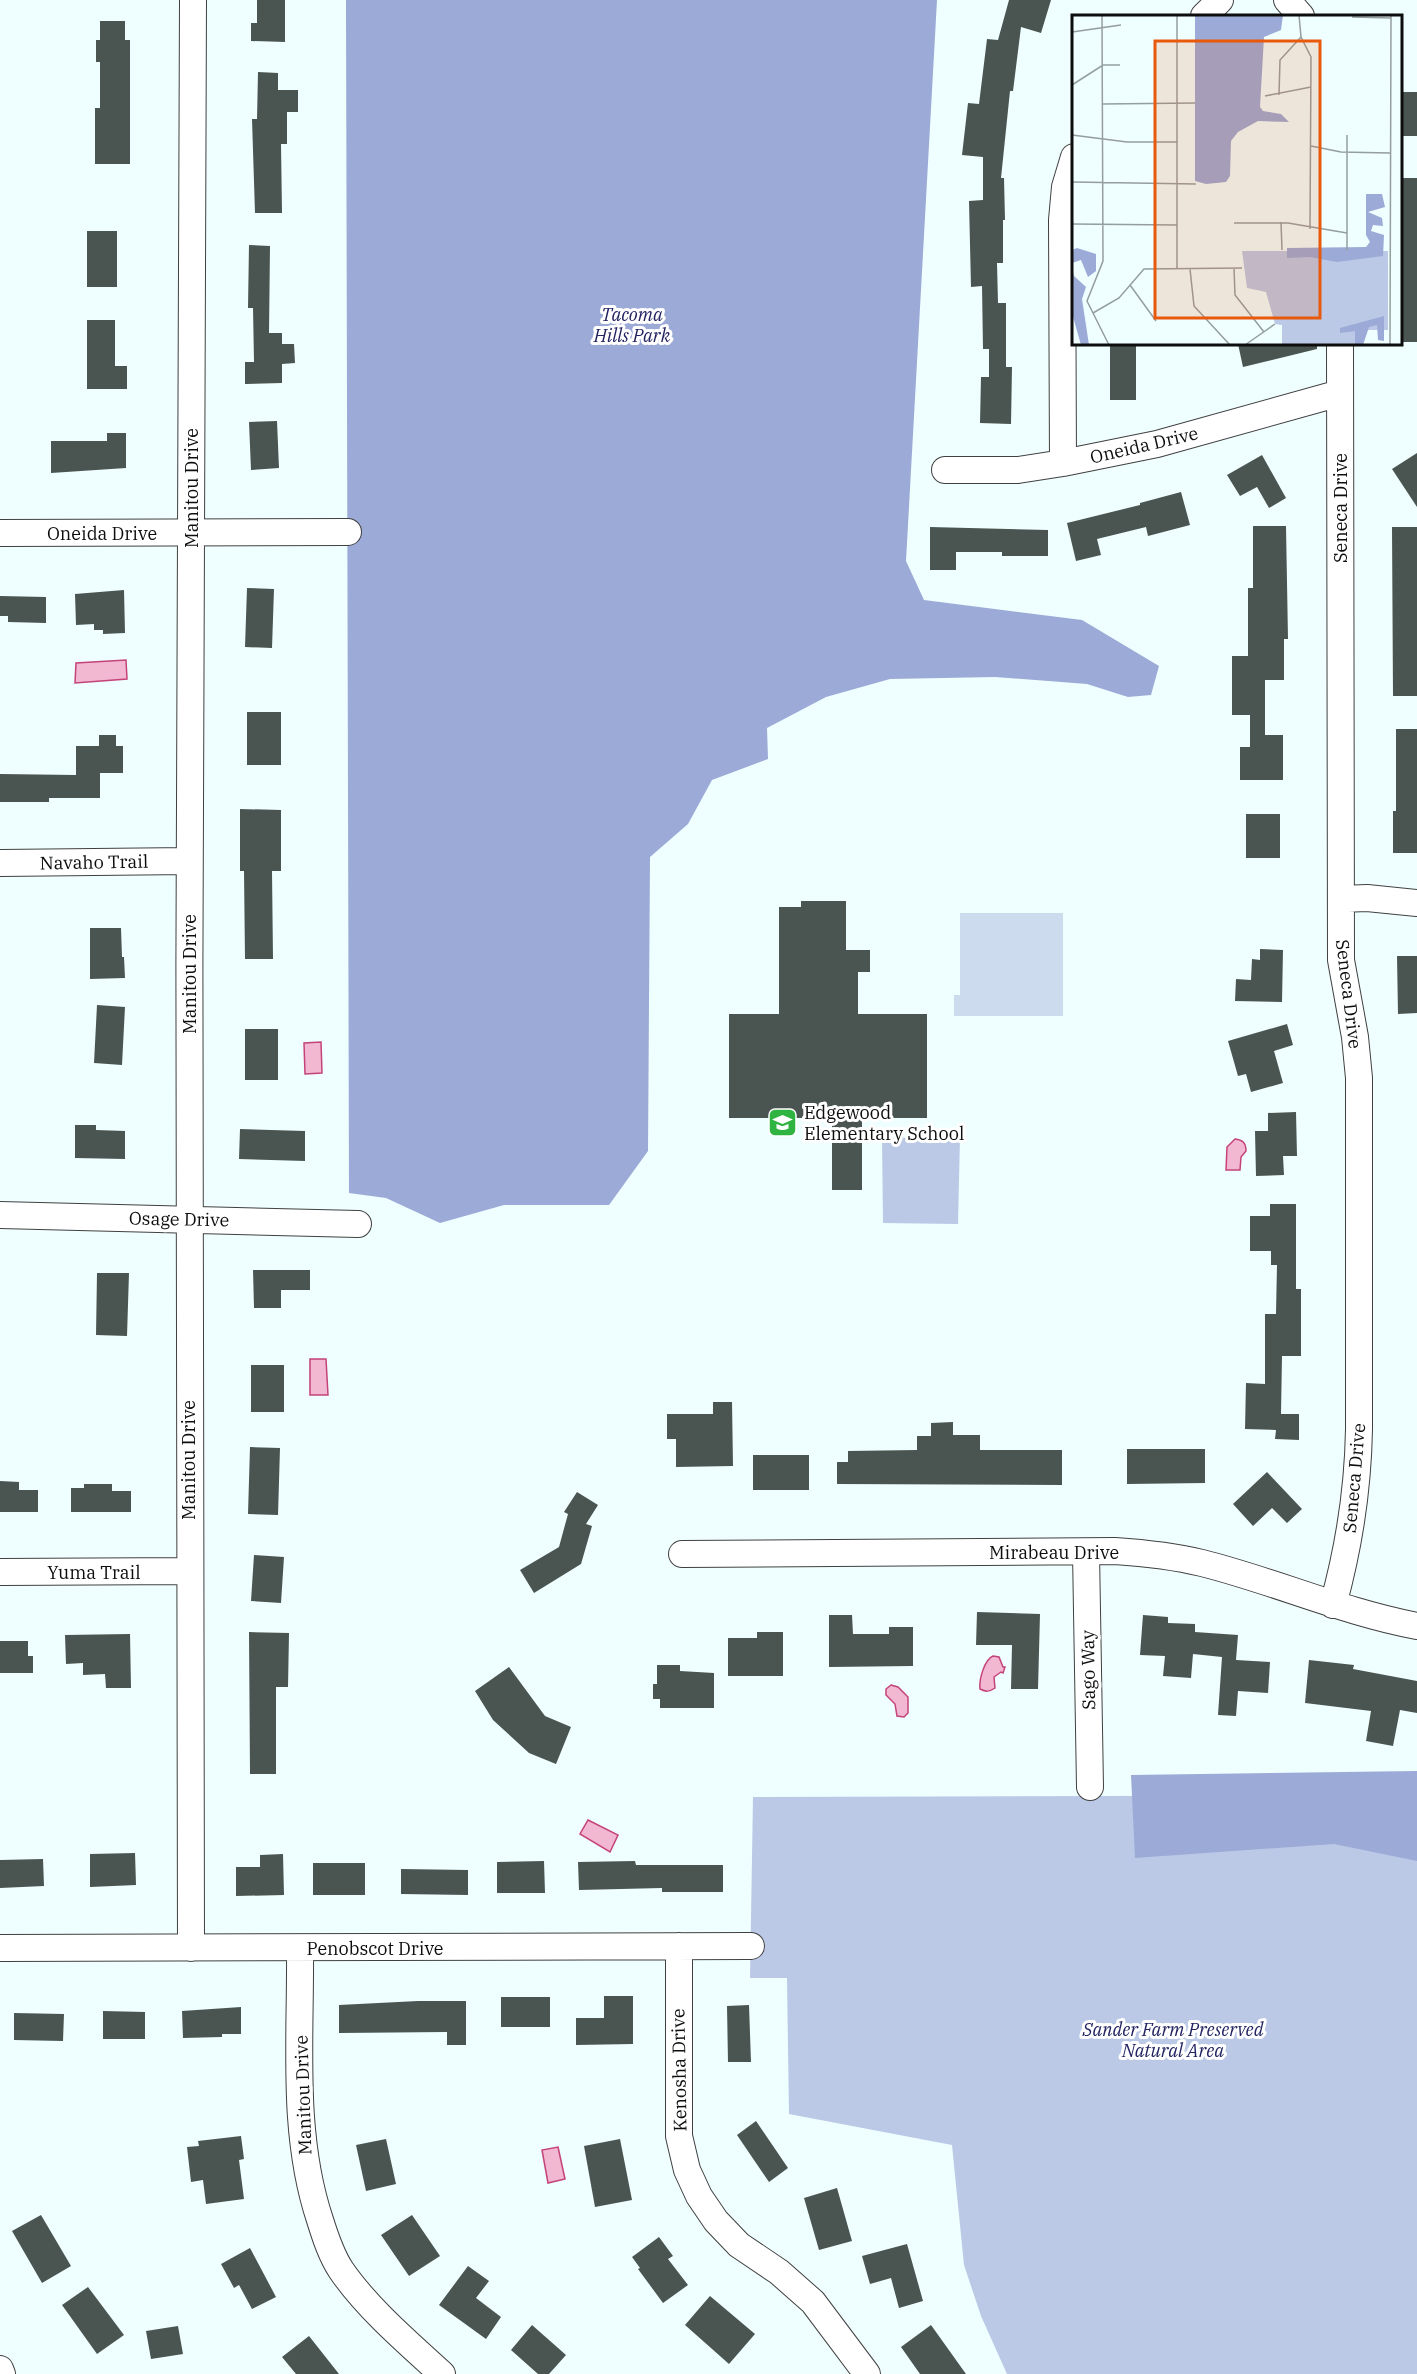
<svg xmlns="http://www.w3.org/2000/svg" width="1417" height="2374" font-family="'IBM Plex Serif',serif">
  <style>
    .green { fill: #bbc9e6 }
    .forest { fill: #9baad6 }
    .pitch { fill: #ccdcee }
    .water { fill: #f2b7d1; stroke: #c44378; stroke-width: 1.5 }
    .building { fill: #4a5551 }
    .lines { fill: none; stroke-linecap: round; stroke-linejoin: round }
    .minor-casing { stroke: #404040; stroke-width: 28 }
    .minor { stroke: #fff; stroke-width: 26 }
    .labels { text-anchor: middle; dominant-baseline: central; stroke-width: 6; stroke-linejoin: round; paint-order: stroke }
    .park-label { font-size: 18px; font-style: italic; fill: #222361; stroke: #fff }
    .street-label { font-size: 18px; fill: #0d0d0d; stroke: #fff }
    .poi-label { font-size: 18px; fill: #0d0d0d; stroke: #fff; text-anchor: start }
    .inset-road { fill: none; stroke: #959e9e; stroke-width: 1.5 }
    .view { fill: #e8590c; fill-opacity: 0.15; stroke: #e8590c; stroke-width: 3 }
    .inset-edge { fill: none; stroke: #0d0d0d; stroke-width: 3 }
  </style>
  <rect width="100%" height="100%" fill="#effefe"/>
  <path class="green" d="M960,1137L958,1224L883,1223L882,1138Z
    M1417,1795V2374H1007L981,2316L964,2265L952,2145L789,2114L787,1978H750L753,1797Z"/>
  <path class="forest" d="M346,0H937L906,561L924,600L1082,620L1159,666L1151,695L1128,697L1087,684L995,677L890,679L826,697L767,728L768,759L712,780L688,824L650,857L648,1151L609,1205H504L440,1223L386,1198L349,1193Z
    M1417,1771V1861L1334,1844L1135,1858L1131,1775Z"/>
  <path class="pitch" d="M960,913H1063V1016H954V995H960Z"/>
  <path class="water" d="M126,660L127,679L75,683L76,663Z
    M321,1042L322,1073L305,1074L304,1043Z
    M1235,1139C1242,1140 1246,1142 1246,1151L1241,1157L1240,1170H1226L1227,1147Z
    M310,1359H326L328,1395H310Z
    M993,1656L999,1657L1003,1667H1005L1003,1673L1001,1672L994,1677L995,1688C989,1692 986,1692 980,1689C979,1680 984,1660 993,1656Z
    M891,1685L898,1687L908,1697V1713L904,1717L897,1716L895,1704L886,1695V1689Z
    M588,1820L618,1835L610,1852L580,1834Z
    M558,2147L565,2179L548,2183L542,2150Z"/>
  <path class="building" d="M257,0H285V42L251,41V23H257Z
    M1009,0H1051L1041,33L1021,27L1013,91H1010L1001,178H1004L1005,220H1003V263H997L998,303H1006V367H1012L1011,424L980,423L981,377H989V349H983L982,286L971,287L969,201L983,200V157L962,155L968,103L979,104L987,39L998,40Z
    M100,21H125V40H130V164H95V108H100V62H96V40H100Z
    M258,72L278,73V90H298V112H287V144H281L282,213H255L252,119H257Z
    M1401,92H1417V136H1401Z
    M1401,178H1417V342H1401Z
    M87,231H117V287H87Z
    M249,245L270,246L269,333H282V344H294L295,363L282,364V383L245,384V362H254L253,308H248Z
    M87,320H115V366H127V389H87Z
    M1238,344H1317V349L1243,367Z
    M1110,345H1136V400H1110Z
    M277,421L279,468L251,470L249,422Z
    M107,433H126V468L51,473V441H107Z
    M1417,453V507L1392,469Z
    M1262,455L1286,498L1269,508L1257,487L1240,496L1227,475Z
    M1181,492L1190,525L1148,536L1146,527L1097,539L1101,555L1076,561L1067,523L1140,505V503Z
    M1253,526H1286L1288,639H1284V680H1265V735H1283V780H1240V747H1250V715H1232V656H1248V588H1253Z
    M930,527L1048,530V556H1002V552H956V570H930Z
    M1392,527H1417V696H1393Z
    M247,588L274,589L272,648L245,647Z
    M124,590L125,633L103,634V630H94V624L76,625L75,594Z
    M0,596L46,597V623L8,622V616H0Z
    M247,712H281V765H247Z
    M1396,729H1417V853H1393V811H1396Z
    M99,735H116V746H123V773H100V798H49V802H0V774L76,775V746H99Z
    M240,809L281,810V871H272L273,959H245L244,871H240Z
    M1246,814H1280V858H1246Z
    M801,901H846V950H870V972H858V1014H927V1118H862V1190H832V1118H729V1014H779V907H801Z
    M90,928H121L122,957H124L125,978L90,979Z
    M1260,949L1283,950L1282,1002L1235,1001L1236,979L1251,980L1252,959L1260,960Z
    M1397,956H1417V1013L1398,1014Z
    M97,1005L125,1007L122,1065L94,1063Z
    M1287,1024L1293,1045L1274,1051L1283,1083L1251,1092L1246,1074L1238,1076L1228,1041Z
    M245,1029H278V1080H245Z
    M1296,1112L1297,1156H1283L1284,1175L1256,1176L1255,1131H1268V1113Z
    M75,1125H96V1130L125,1131V1159L75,1158Z
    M240,1129L305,1131V1161L239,1159Z
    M1270,1204H1296V1289H1301V1356H1282L1281,1414H1299V1440L1275,1439L1276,1430L1245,1429L1246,1383L1265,1384V1314H1276L1277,1265H1271V1251H1250V1216H1270Z
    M253,1270H310V1290H281V1308H254Z
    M97,1273H129L127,1336L96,1335Z
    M251,1365H284V1412H251Z
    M713,1402H732L733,1466L676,1467V1439H667V1414H713Z
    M953,1422V1435H980V1450H1062V1485L837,1484V1462H848V1451L917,1450V1436H931V1423Z
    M250,1447L280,1448L278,1515L248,1514Z
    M1127,1449H1205V1483L1127,1484Z
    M753,1455H809V1490H753Z
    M1267,1472L1302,1509L1287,1523L1272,1508L1253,1526L1233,1504Z
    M0,1481L19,1482V1490H38V1512H0Z
    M84,1484H112V1491H131V1512H71V1488H84Z
    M577,1492L598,1505L586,1524L592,1526L581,1564L534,1593L520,1570L559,1547L568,1514L564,1512Z
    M254,1555L284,1557L281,1603L251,1601Z
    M977,1612L1040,1614L1038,1689H1011L1012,1645H976Z
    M829,1615H852L853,1634H889V1627H913V1666L829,1667Z
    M1143,1615L1168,1617V1623L1195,1624V1632L1238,1635L1236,1660L1270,1662L1268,1693L1238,1691L1236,1716L1218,1715L1222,1657L1193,1654L1191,1678L1163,1676L1165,1656L1140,1655Z
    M249,1632L289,1633L288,1687H276V1774H250Z
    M757,1632H783V1676H728V1638H757Z
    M130,1634L131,1688H106L105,1674L83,1675V1663L66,1664L65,1635Z
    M0,1641H28V1656H33V1673H0Z
    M1309,1660L1354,1665L1353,1669L1417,1681V1713L1400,1710L1393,1746L1366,1741L1371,1711L1305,1703Z
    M657,1665H680V1671L714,1673V1708H660V1699H653V1684H657Z
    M509,1667L545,1716L571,1727L556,1764L529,1753L493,1720L475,1691Z
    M135,1853L136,1885L90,1887V1854Z
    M283,1854L284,1895L236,1896V1867H260V1855Z
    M43,1859L44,1886L0,1888V1860Z
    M544,1861L545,1893H497V1862Z
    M635,1861L636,1865H723V1892H662V1888L579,1890L578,1862Z
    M313,1863H365V1895H313Z
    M401,1869L468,1870V1895L401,1894Z
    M604,1996H633V2044L576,2045V2018H604Z
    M501,1997H550V2027H501Z
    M418,2001H466V2045H447V2032L339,2033V2005Z
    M749,2005L751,2062H728L727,2006Z
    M241,2007V2034H222V2037L183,2038L182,2011Z
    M103,2011L145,2012V2039H103Z
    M14,2013L64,2014L63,2041L14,2040Z
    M756,2121L788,2168L769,2182L737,2135Z
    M241,2136L244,2159L239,2160L244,2199L206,2204L203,2180L191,2182L187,2147L199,2146L198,2141Z
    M386,2139L396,2184L366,2191L356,2145Z
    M620,2139L632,2200L595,2207L584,2146Z
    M837,2188L852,2241L819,2250L804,2198Z
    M41,2215L71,2266L42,2283L12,2231Z
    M412,2215L440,2256L409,2276L381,2235Z
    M659,2237L673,2256L668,2259L688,2285L663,2303L638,2269L640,2268L632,2257Z
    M907,2244L923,2301L899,2308L891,2278L870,2284L862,2256Z
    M250,2248L276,2297L252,2309L239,2285L234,2288L221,2264Z
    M468,2266L489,2281L476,2298L501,2317L486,2339L439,2305Z
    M88,2287L124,2335L97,2354L62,2305Z
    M710,2296L755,2334L729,2364L685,2325Z
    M532,2325L566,2355L549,2374H538L511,2350Z
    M931,2325L966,2374H920L901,2347Z
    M178,2326L183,2354L151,2359L146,2331Z
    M309,2336L339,2374H296L282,2357Z"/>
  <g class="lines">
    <defs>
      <path id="minor" d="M1287,0L1301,16
        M1204,16L1220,0
        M1063,463L1062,220L1065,187L1074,157
        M945,470H1018L1063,463L1157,444L1340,393
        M0,533L348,532
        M0,863L188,861
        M1341,899L1367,898L1417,903
        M0,1215L358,1224
        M1086,1552L1090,1787
        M682,1554L1115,1551C1145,1553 1173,1556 1202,1563C1274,1581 1343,1612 1417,1626
        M0,1572L188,1571
        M1333,1605C1349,1547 1358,1490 1359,1429V1078L1355,1037L1341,960L1340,344
        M679,1946V2136L687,2170L699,2196L716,2221L739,2245L779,2272L813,2302L867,2374
        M0,1948L751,1946
        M191,1948C186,1299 191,649 193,0
        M300,1949C301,2039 291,2133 320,2220C325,2236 331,2255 341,2270C367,2308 408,2343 442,2374
        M0,2369L2,2374"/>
    </defs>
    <use href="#minor" class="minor-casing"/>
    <use href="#minor" class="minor"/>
  </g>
  <defs>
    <symbol id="school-square" viewBox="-11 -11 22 22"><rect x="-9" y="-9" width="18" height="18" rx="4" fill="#2fb442" stroke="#fff"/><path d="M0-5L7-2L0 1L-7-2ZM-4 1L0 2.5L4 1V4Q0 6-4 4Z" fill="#fff"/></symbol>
  </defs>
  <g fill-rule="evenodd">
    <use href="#school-square" x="766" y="1106" width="33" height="33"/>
  </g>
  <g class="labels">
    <g class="park-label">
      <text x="632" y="314">Tacoma<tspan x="632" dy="21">Hills Park</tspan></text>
      <text x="1173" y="2029">Sander Farm Preserved<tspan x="1173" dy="21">Natural Area</tspan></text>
    </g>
    <g class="street-label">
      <text transform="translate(1144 445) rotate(-13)">Oneida Drive</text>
      <text transform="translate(191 488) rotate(-90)">Manitou Drive</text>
      <text transform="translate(1340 508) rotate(-90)">Seneca Drive</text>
      <text x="102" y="533">Oneida Drive</text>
      <text transform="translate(94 862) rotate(-1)">Navaho Trail</text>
      <text transform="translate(189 974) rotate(-90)">Manitou Drive</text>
      <text transform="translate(1349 994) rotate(83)">Seneca Drive</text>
      <text transform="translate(179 1219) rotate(1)">Osage Drive</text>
      <text transform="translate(188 1460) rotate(-90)">Manitou Drive</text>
      <text transform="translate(1354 1478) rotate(-85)">Seneca Drive</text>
      <text x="1054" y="1552">Mirabeau Drive</text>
      <text x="94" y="1572">Yuma Trail</text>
      <text transform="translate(1088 1670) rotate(-91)">Sago Way</text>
      <text x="375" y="1948">Penobscot Drive</text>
      <text transform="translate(679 2070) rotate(-91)">Kenosha Drive</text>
      <text transform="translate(303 2095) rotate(-92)">Manitou Drive</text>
    </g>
    <g class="poi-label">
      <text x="804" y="1112">Edgewood<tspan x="804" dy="21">Elementary School</tspan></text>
    </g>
  </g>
  <g transform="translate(1072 15)">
    <rect width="330" height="330" fill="#effefe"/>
    <path d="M170,236H316V315H288V330H210V310L203,309L194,277L175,273Z" fill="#bbc9e6"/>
    <path d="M123,0H211L209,15L192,22L188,92L191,96L209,99L217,107L186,106L166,117L159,126L158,161L154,167L134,169L123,166ZM294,179H310L313,192L296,197L310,203L311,211L301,210L299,216L312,220L311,241L265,247L238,242L215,243V233L294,232L298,227L294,220ZM5,233L24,239V256L16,262L9,245L0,248V235ZM0,253L2,261L14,272L10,284L17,330H9L0,298ZM312,301V326L306,325L305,310L297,312L291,330H283V316L268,318V313Z" fill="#9baad6"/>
    <path class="inset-road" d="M30,0L31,246L15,286L37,330M227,0L229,22L239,42L238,214M280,2L319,3M0,17L49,10M0,70L31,50H48M207,80L208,45L229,22M193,81L239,72M31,89L123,88M0,120L55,127H105M239,131L269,137L318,138M0,167L124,169M209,207L210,235M162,208H216L275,218M0,209L105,210M275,235V120M162,253L163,280L192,317M105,254V0M118,254L122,291L158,330M58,270L84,306M21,298L47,283L72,254L170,253M173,330L203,309M318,330L319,0"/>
    <path class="view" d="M83,26H248V303H83Z"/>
    <rect width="330" height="330" class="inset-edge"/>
  </g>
</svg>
